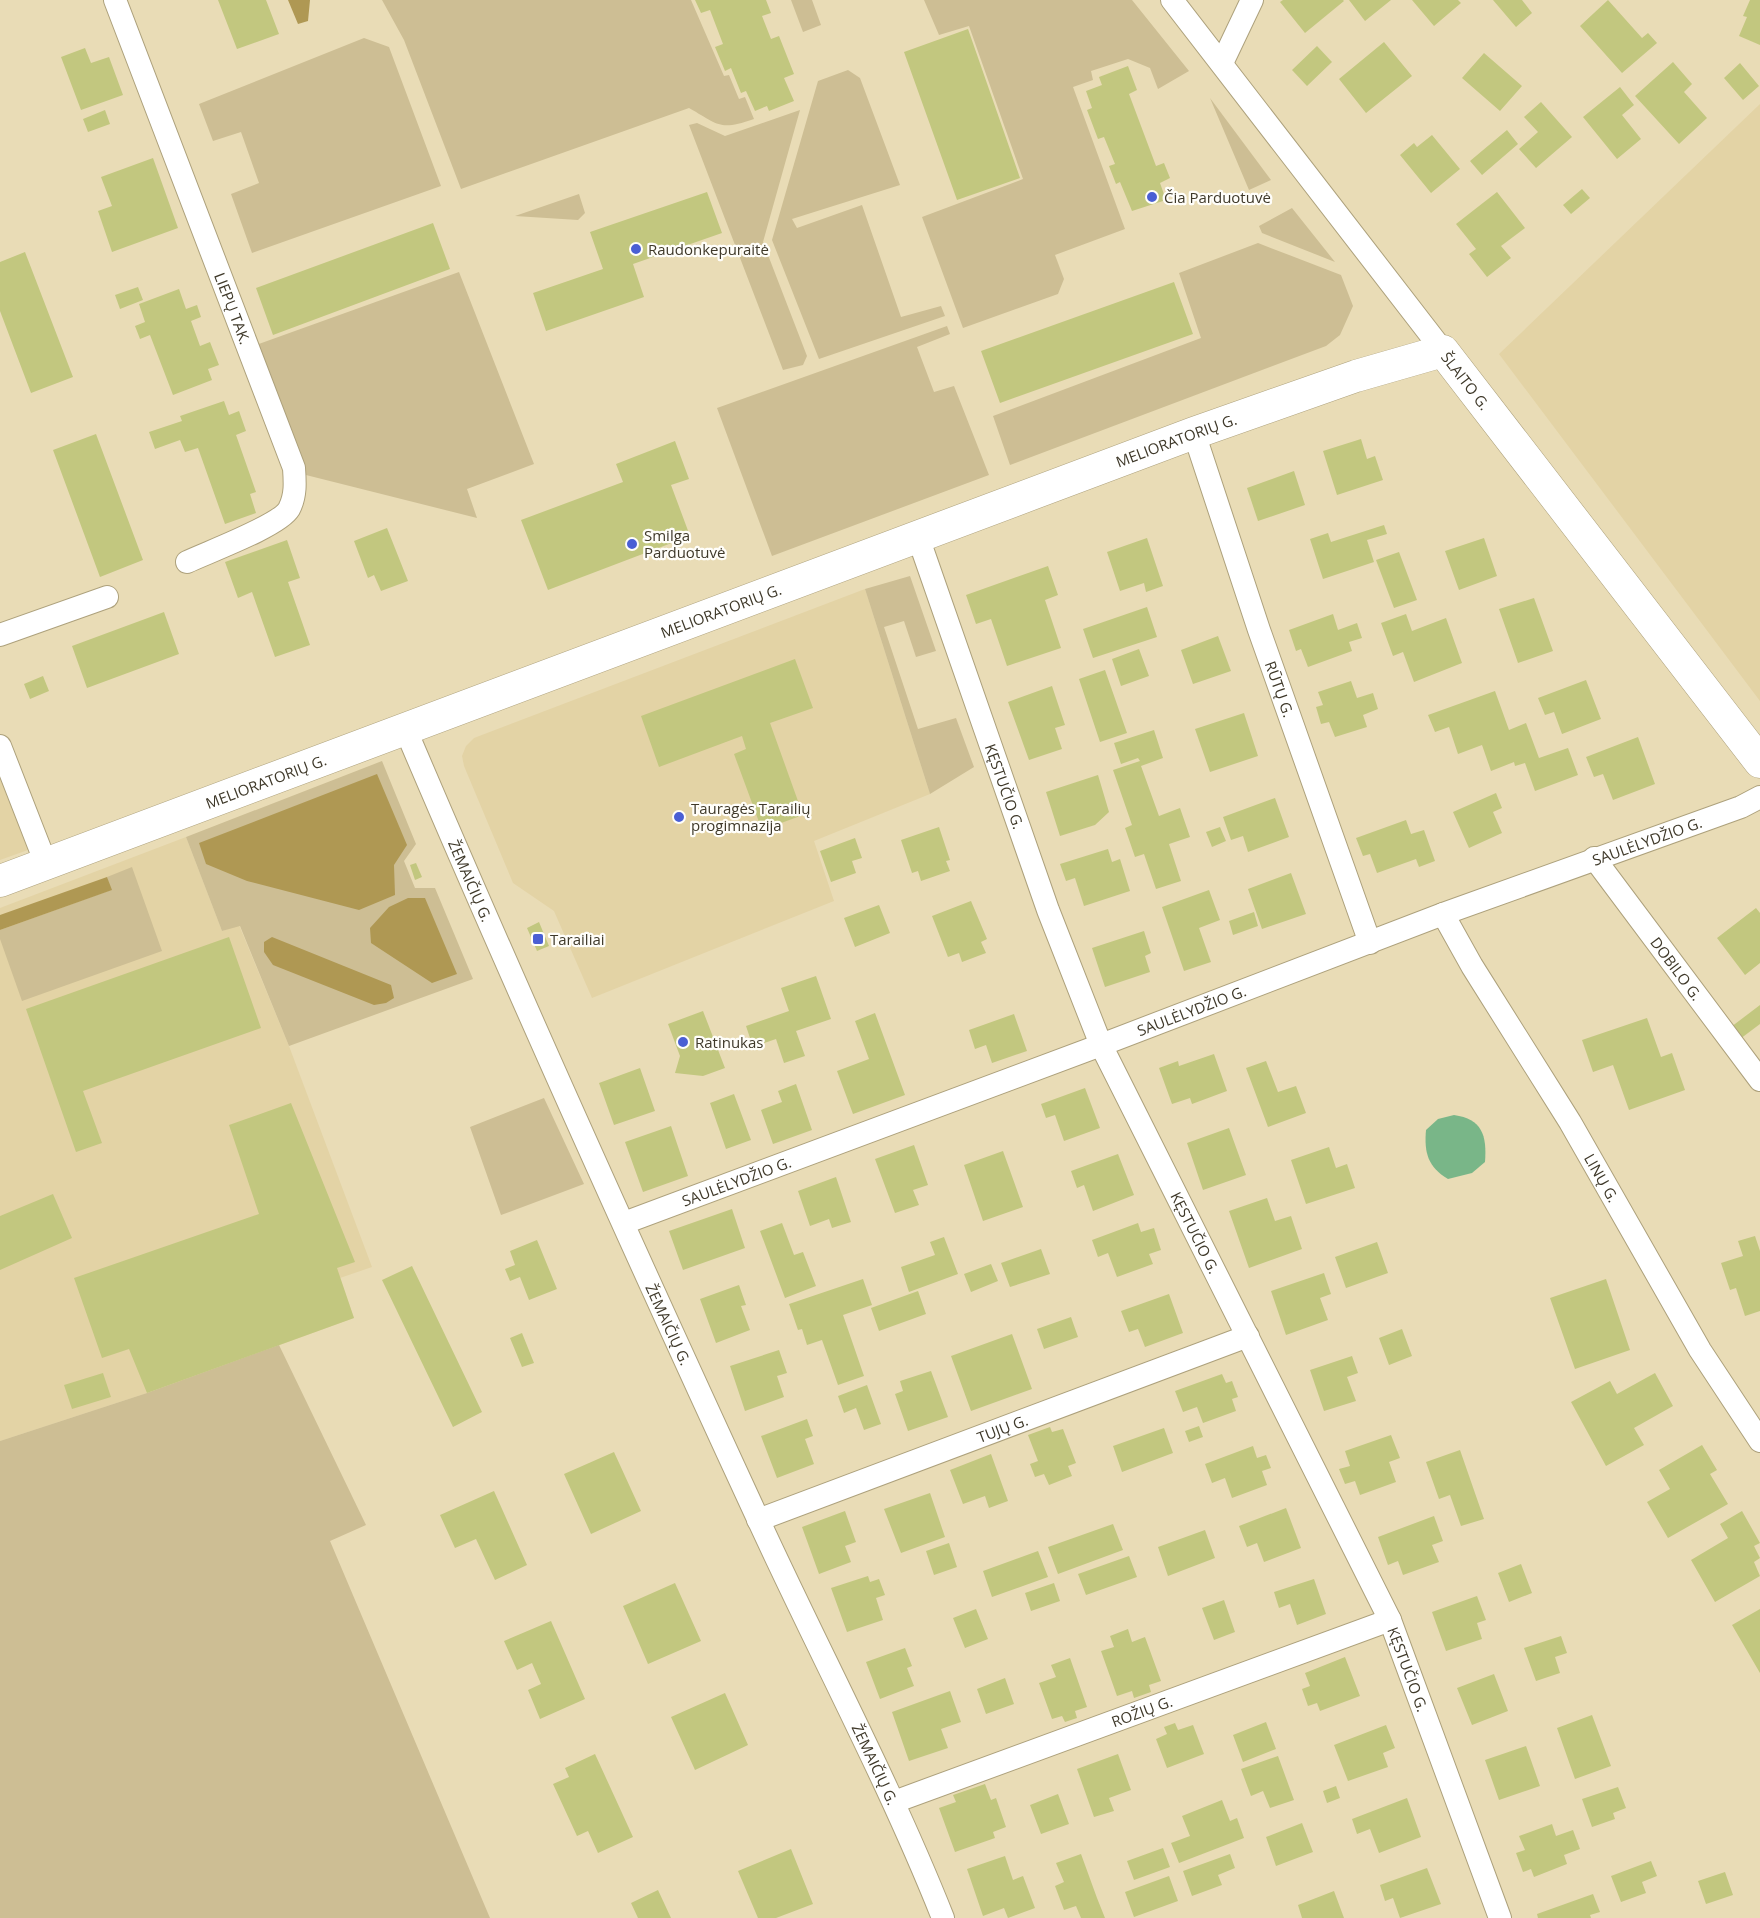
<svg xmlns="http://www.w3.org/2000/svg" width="1760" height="1918" font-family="'Open Sans',sans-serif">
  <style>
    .built { fill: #e3d3a5 }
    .green { fill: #cdbe94 }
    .forest { fill: #af9853 }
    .water { fill: #79b688 }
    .building { fill: #c2c77f }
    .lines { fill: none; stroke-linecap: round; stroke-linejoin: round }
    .minor-casing { stroke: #ada17c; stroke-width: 24 }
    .secondary-casing { stroke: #ada17c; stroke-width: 33 }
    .minor { stroke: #fff; stroke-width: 22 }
    .secondary { stroke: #fff; stroke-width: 32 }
    .poi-dot { fill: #4a5fd4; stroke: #fffefa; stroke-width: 2 }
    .labels { text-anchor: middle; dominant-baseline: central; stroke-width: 4.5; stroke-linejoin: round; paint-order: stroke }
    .poi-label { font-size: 15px; fill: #3f392a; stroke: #fffefa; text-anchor: start }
    .street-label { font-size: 15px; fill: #3f392a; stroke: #fffefa }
  </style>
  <rect width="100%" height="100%" fill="#e9dcb6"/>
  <path class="built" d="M1760,104V701L1499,354Z
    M865,589L930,794L814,841L834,901L592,998L554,911L513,883L464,766L462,756L466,746L474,738Z
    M0,745L39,846L0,860Z
    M186,837L222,931L239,925L289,1046L372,1267L340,1278L354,1318L147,1393L0,1441V908Z"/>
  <path class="green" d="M382,0H691L724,76L729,75L739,99L745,97L754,119C719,131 719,125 689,108L461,189L404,40Z
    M791,0H812L821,25L803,32Z
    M924,0H1132L1189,71L1158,89L1150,68L1128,59L1091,71L1093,80L1073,87L1125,229L1055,255L1064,279L1058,294L963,328L922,217L1023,179L969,26L939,35Z
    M364,38L389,47L441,186L252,253L231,194L259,183L241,132L213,141L199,104Z
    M848,70L860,78L900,185L792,219L797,228L862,205L901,317L941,306L945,316L819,359L772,240L818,81Z
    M1210,98L1271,180L1249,190Z
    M800,110L763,242L807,356L803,365L783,370L689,125L697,123L725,136Z
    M579,194L585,213L578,220L515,216Z
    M1292,208L1335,262L1262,233L1259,226Z
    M1258,243L1341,275L1353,306L1340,335L1326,346L1010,465L993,416L1201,338L1179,273Z
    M459,272L534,464L467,489L477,518L302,474L256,345Z
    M947,326L950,334L917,347L934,392L954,386L989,475L772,556L717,408Z
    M910,576L936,651L916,657L904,621L884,627L918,729L956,718L974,767L930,794L865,589Z
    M382,761L416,844L404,861L415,888H435L473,979L289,1046L240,926L222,931L186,837Z
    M132,867L162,951L22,1001L0,939V930L111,890L107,877Z
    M544,1098L584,1184L501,1215L470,1127Z
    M279,1345L366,1525L330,1541L490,1918H0V1441L147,1393Z"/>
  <path class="forest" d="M288,0H310L308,21L298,24Z
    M377,774L407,845L394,865L395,895L359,910L247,881L206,864L199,843Z
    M107,877L112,890L0,930V915Z
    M408,898H425L457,974L432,983L371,943L370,928L389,907Z
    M272,937L391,985L394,998L386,1003L374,1005L273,965L264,952V942Z"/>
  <path class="water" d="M1454,1115C1482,1119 1487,1135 1485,1162L1472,1173L1448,1179C1428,1167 1424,1153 1426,1130L1438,1119Z"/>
  <path class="building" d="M218,0H266L279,34L237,49Z
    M695,0H766L771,13L762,16L771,39L779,36L794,74L784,78L794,101L769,111L767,106L755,111L746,91L741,93L731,68L725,71L715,47L723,44L710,10L701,13Z
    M1283,0H1343L1344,1L1305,33L1280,2Z
    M1349,0H1391L1365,21Z
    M1412,0H1458L1461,3L1434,26Z
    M1493,0H1522L1532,13L1516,27Z
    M1608,0L1642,38L1648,33L1657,43L1622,73L1580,26Z
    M1750,0H1760V45L1739,36L1747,17L1743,16Z
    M968,29L1020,178L957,200L904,52Z
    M1384,42L1412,76L1366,113L1339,79Z
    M1317,46L1332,62L1307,86L1292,70Z
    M85,48L91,63L109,57L123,95L81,110L61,57Z
    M1484,53L1522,86L1500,111L1462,78Z
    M1673,62L1692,84L1684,92L1707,118L1679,144L1635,96Z
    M1740,63L1759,86L1743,100L1724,78Z
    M1128,66L1137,90L1129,94L1156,166L1164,163L1170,178L1160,183L1166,200L1132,211L1120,182L1116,184L1109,166L1115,164L1104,137L1098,139L1087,110L1092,108L1086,91L1102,85L1099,77Z
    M1620,87L1634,105L1622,115L1641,139L1617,159L1583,117Z
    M1541,102L1572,137L1536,168L1519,149L1538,132L1524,117Z
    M105,110L110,124L88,132L83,119Z
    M1507,130L1518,144L1482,175L1470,161Z
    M1432,135L1460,169L1431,193L1400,155L1414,143L1417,147Z
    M153,158L178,228L112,252L98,211L112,206L101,177Z
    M1582,189L1590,198L1571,214L1563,205Z
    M707,192L722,233L633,264L644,297L546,331L533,293L603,269L590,232Z
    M1497,192L1525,228L1501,246L1511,258L1487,277L1469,254L1476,249L1456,224Z
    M433,223L450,269L273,335L256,288Z
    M25,252L73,377L31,393L0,311V262Z
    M1174,282L1193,334L1000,403L981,351Z
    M138,287L143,300L120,309L115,295Z
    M179,289L186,309L197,305L201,317L191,321L200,346L210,342L219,365L208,369L212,380L173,395L150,335L140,339L135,326L145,322L139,304Z
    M224,401L229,415L239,411L246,431L236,435L256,492L250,494L256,513L225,524L198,448L185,452L180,440L155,449L149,432L182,421L180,416Z
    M96,434L143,560L100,577L53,450Z
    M1361,439L1367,459L1375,456L1383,480L1337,495L1323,451Z
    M675,441L689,479L671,485L690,536L548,590L521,520L623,482L616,464Z
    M1294,471L1305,505L1258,521L1247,488Z
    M1384,525L1387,534L1367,540L1374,562L1323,579L1310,539L1328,533L1331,542Z
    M387,528L408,581L381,591L374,575L368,578L354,541Z
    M1147,538L1163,586L1146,592L1144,583L1120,591L1107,552Z
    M1484,538L1497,576L1459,590L1445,551Z
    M287,540L300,578L288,582L310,645L275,657L252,592L238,598L225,562Z
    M1399,552L1417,600L1394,608L1376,560Z
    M1048,566L1058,595L1045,600L1061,648L1007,666L991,619L976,624L966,595Z
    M1534,598L1553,651L1518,663L1499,609Z
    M1147,607L1157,637L1093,658L1083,629Z
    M164,612L179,654L87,688L72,646Z
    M1333,614L1338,630L1357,623L1362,638L1349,642L1352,651L1308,667L1301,649L1296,651L1289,630Z
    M1406,614L1412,631L1446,618L1462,663L1414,682L1403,652L1393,656L1381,623Z
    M1218,636L1231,671L1193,684L1181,650Z
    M1139,649L1149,676L1121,686L1112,659Z
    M795,659L813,708L770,723L803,815L762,830L734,754L746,749L742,736L659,767L641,716Z
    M1105,670L1127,733L1100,742L1079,679Z
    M43,676L49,691L30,699L24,684Z
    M1586,680L1601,719L1562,734L1554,712L1545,715L1538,698Z
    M1351,681L1357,698L1373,693L1378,709L1363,715L1367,727L1335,737L1329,722L1321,724L1316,707L1323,705L1318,692Z
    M1052,686L1065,725L1055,728L1062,749L1029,760L1008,702Z
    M1495,691L1509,730L1526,723L1539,758L1568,748L1578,775L1535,791L1525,763L1515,766L1514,762L1491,771L1482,745L1458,754L1449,727L1435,732L1428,715Z
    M1244,713L1258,756L1210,772L1195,729Z
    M1154,730L1163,758L1141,766L1159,816L1180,808L1190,837L1169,844L1181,881L1156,889L1144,854L1135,857L1125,828L1132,825L1113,770L1140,761L1138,758L1121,764L1114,743Z
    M1638,737L1655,784L1613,800L1603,774L1594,777L1586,757Z
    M1098,775L1109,812L1095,825L1060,836L1046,792Z
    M1496,793L1502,808L1493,812L1502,833L1469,848L1453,812Z
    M1275,798L1289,837L1248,852L1243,836L1231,840L1223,817Z
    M1406,820L1411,834L1424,830L1435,861L1419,867L1416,859L1377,873L1370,854L1363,856L1356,838Z
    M939,827L950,860L946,861L950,871L921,881L918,871L912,873L901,840Z
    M1220,827L1226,841L1212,847L1206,832Z
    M855,838L862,858L852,861L856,873L831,882L820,851Z
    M1108,849L1112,862L1120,859L1130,891L1084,906L1075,878L1066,881L1060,864Z
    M416,863L422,877L415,880L410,865Z
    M1291,873L1306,914L1262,929L1248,889Z
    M1209,890L1220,920L1199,928L1211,962L1184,971L1162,907Z
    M971,901L987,939L981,942L986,953L962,962L959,953L948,957L932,916Z
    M879,905L890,933L855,947L844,918Z
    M1756,908L1760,913V963L1745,975L1717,938Z
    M1254,912L1258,926L1233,935L1229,921Z
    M539,922L549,946L537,951L527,928Z
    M1144,931L1151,953L1145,956L1150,972L1105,987L1092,948Z
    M229,937L261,1028L83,1091L102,1143L76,1152L26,1009Z
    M816,976L831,1019L796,1031L805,1056L784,1063L776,1039L753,1047L746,1026L789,1011L781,988Z
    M1760,1005V1024L1740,1039L1731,1027Z
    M703,1011L725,1068L703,1076L675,1073L680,1056L668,1024Z
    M875,1013L905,1095L853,1114L837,1071L869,1059L855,1021Z
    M1014,1014L1027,1051L992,1063L986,1045L975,1049L969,1030Z
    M1647,1018L1661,1057L1672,1053L1685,1090L1629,1110L1613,1065L1593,1072L1582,1040Z
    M1214,1054L1227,1091L1192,1104L1190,1098L1172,1104L1159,1068L1178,1061L1179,1066Z
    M1266,1061L1278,1092L1296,1086L1306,1113L1268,1127L1246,1068Z
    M640,1068L655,1111L614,1125L599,1083Z
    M796,1084L812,1130L773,1144L761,1110L782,1102L778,1091Z
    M1085,1088L1100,1128L1064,1141L1055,1115L1046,1118L1041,1104Z
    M734,1094L751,1140L726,1149L710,1103Z
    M291,1103L355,1262L337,1268L354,1318L147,1393L129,1349L102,1358L74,1278L259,1214L229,1125Z
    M671,1126L688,1176L643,1192L625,1142Z
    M1229,1128L1246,1175L1203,1190L1187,1143Z
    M914,1145L928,1185L913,1190L919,1205L895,1213L875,1159Z
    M1329,1147L1336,1168L1347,1164L1355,1188L1306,1204L1291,1160Z
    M1003,1151L1023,1207L983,1221L964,1165Z
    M1118,1154L1134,1195L1093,1211L1084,1185L1077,1188L1071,1171Z
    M836,1177L851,1222L832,1228L829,1219L810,1226L798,1191Z
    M53,1194L72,1238L0,1270V1216Z
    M1267,1198L1275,1221L1291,1216L1302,1249L1249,1268L1229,1211Z
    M732,1209L745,1248L683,1270L669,1231Z
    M782,1223L794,1255L803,1252L816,1286L785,1298L760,1231Z
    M1138,1223L1141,1232L1154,1228L1161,1250L1149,1254L1153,1264L1117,1277L1108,1253L1098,1257L1092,1240Z
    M1755,1236L1760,1251V1311L1745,1316L1736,1288L1730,1290L1721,1263L1743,1256L1738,1241Z
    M944,1237L958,1274L909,1292L901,1267L935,1255L930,1242Z
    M537,1240L557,1289L529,1300L520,1277L510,1281L505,1269L515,1265L510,1251Z
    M1377,1242L1388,1273L1346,1288L1335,1257Z
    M1041,1249L1050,1274L1010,1287L1001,1263Z
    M991,1264L998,1281L971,1292L964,1274Z
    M412,1266L482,1412L453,1427L382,1280Z
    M1324,1273L1331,1294L1320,1298L1328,1320L1286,1335L1271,1291Z
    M863,1279L872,1305L843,1315L864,1376L838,1385L822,1340L807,1345L802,1329L798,1330L789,1304Z
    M1606,1279L1630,1350L1575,1369L1550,1298Z
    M739,1285L746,1305L741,1306L750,1330L716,1343L700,1299Z
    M918,1291L926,1314L879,1331L871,1308Z
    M1169,1294L1183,1333L1145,1347L1138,1329L1129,1332L1121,1311Z
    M1071,1317L1078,1337L1044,1349L1037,1329Z
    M1402,1329L1412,1356L1389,1365L1379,1338Z
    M522,1333L534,1363L522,1367L510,1338Z
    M1012,1334L1032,1389L971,1411L951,1356Z
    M779,1350L787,1373L777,1376L784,1397L745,1411L730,1366Z
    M1352,1356L1358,1373L1347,1377L1356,1401L1324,1411L1310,1370Z
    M931,1371L948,1417L908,1431L895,1394L903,1391L900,1381Z
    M103,1373L111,1397L72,1409L64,1385Z
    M1655,1373L1673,1406L1634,1428L1644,1445L1606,1466L1571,1402L1610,1381L1617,1394Z
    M1222,1374L1226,1383L1232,1381L1238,1397L1232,1399L1236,1411L1203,1423L1197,1407L1183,1412L1175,1391Z
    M867,1385L881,1424L864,1430L856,1408L844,1413L838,1396Z
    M807,1419L813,1436L805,1439L814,1464L777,1478L761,1436Z
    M1199,1426L1203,1437L1189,1442L1185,1431Z
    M1050,1427L1052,1432L1063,1429L1076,1463L1068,1466L1072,1476L1049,1485L1044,1474L1035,1477L1030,1464L1038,1461L1028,1435Z
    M1164,1428L1173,1453L1122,1472L1113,1446Z
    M1391,1435L1400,1458L1389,1462L1396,1482L1360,1495L1355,1481L1345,1484L1339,1469L1350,1466L1345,1451Z
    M1702,1445L1717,1470L1710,1474L1728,1504L1668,1538L1647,1502L1670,1489L1659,1470Z
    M1253,1446L1257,1458L1266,1455L1271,1468L1262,1471L1267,1485L1232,1498L1225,1478L1212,1483L1205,1464Z
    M1460,1450L1484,1519L1461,1526L1450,1495L1439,1499L1426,1462Z
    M614,1452L641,1511L591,1534L564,1474Z
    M991,1454L1008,1501L989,1508L985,1496L963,1504L950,1470Z
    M494,1491L527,1565L495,1580L476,1539L455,1548L440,1515Z
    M930,1493L945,1537L901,1553L884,1509Z
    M1286,1508L1301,1548L1264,1562L1257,1543L1247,1547L1239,1526Z
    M845,1511L856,1542L845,1546L851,1562L819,1574L802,1527Z
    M1742,1511L1760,1543L1754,1546L1760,1558L1754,1562L1760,1576L1715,1602L1691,1560L1728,1538L1720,1524Z
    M1434,1516L1443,1541L1432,1545L1439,1562L1403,1575L1398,1561L1388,1565L1378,1537Z
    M1113,1524L1123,1550L1058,1574L1048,1547Z
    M1205,1530L1215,1558L1168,1576L1158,1547Z
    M949,1543L957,1567L934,1575L926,1551Z
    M1038,1551L1048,1577L992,1597L983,1571Z
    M1129,1556L1137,1577L1086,1595L1078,1574Z
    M1521,1564L1532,1593L1509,1602L1498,1573Z
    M868,1576L870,1582L879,1579L885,1595L876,1598L883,1620L847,1632L831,1588Z
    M1314,1579L1326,1614L1297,1625L1290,1604L1279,1608L1274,1592Z
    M675,1583L701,1641L648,1664L623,1606Z
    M1054,1583L1060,1601L1031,1611L1025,1593Z
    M1477,1596L1486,1620L1477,1623L1482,1639L1446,1651L1432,1612Z
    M1224,1600L1235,1632L1214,1640L1202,1608Z
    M976,1609L988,1639L965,1648L953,1618Z
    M1760,1609V1673L1732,1625Z
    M551,1621L585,1699L540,1719L528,1690L541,1684L532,1663L517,1670L504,1641Z
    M1128,1629L1132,1642L1145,1637L1161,1681L1149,1685L1151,1692L1134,1698L1132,1691L1117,1696L1101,1651L1114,1647L1110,1636Z
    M1561,1636L1567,1653L1555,1657L1560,1673L1536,1681L1524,1648Z
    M905,1648L912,1666L907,1668L914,1686L880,1699L866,1662Z
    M1345,1657L1360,1696L1320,1711L1317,1703L1308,1706L1302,1689L1310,1686L1305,1673Z
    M1070,1658L1087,1707L1075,1711L1077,1718L1065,1722L1062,1716L1052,1719L1039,1683L1056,1677L1051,1665Z
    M1494,1674L1508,1711L1472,1725L1457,1688Z
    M1005,1678L1014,1704L986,1714L977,1689Z
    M950,1691L961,1722L941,1729L948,1748L909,1761L892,1712Z
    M725,1693L748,1745L695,1770L671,1717Z
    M1592,1715L1611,1766L1575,1779L1557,1728Z
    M1266,1722L1276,1749L1243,1762L1233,1735Z
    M1175,1723L1178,1730L1193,1725L1204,1754L1167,1768L1156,1739L1167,1734L1164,1727Z
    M1386,1725L1395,1748L1383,1753L1388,1767L1348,1781L1334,1745Z
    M1526,1746L1540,1786L1499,1800L1485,1760Z
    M595,1754L633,1837L598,1853L588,1831L577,1836L553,1784L569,1777L565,1768Z
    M1118,1754L1131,1790L1109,1798L1114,1811L1094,1817L1077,1769Z
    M1278,1756L1294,1800L1270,1808L1263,1791L1251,1796L1241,1769Z
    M985,1784L991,1800L996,1798L1006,1827L993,1832L995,1838L955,1852L939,1808L956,1802L953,1795Z
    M1336,1786L1340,1798L1327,1803L1323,1791Z
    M1618,1787L1626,1808L1613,1813L1615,1819L1592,1827L1582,1799Z
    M1058,1794L1069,1824L1041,1834L1030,1805Z
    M1407,1798L1421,1837L1379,1853L1370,1829L1357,1834L1352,1819Z
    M1222,1800L1230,1821L1237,1818L1244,1838L1179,1863L1171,1843L1190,1836L1182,1816Z
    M1302,1823L1313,1852L1276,1866L1266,1837Z
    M1552,1824L1556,1836L1573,1830L1580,1849L1564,1855L1567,1864L1534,1877L1531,1869L1523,1872L1516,1853L1525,1850L1519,1836Z
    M1163,1848L1170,1867L1134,1880L1127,1861Z
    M791,1849L813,1904L776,1918H758L738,1871Z
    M1081,1854L1097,1898L1105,1918H1081L1076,1906L1064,1910L1055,1886L1064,1882L1056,1863Z
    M1230,1854L1235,1868L1218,1875L1222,1885L1192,1896L1183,1871Z
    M1005,1856L1013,1880L1023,1876L1035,1908L1008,1918L1004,1908L983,1916L967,1869Z
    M1651,1861L1657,1876L1642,1882L1646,1893L1621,1902L1611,1876Z
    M1427,1868L1441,1904L1400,1918L1393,1898L1385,1901L1380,1885Z
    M1725,1872L1733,1895L1706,1904L1698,1881Z
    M1169,1876L1178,1901L1134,1917L1125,1892Z
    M658,1890L671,1918H638L631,1903Z
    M1334,1891L1344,1918H1302L1298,1905Z
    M1593,1894L1600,1912L1590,1915L1591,1918H1538L1537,1914Z"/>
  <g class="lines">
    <defs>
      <g id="minor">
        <path id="s1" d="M115,0L294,468C295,482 296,496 289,509C279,526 208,552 187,562"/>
        <path d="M1172,0L1443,351"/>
        <path d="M1222,63L1252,0"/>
        <path id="s2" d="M1194,433L1259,630L1370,943"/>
        <path id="s3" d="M918,537L1048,910L1101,1045L1390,1620L1500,1918"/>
        <path d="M0,635L107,597"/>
        <path id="s4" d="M405,728C518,994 637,1257 758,1519C819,1652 889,1782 943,1918"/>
        <path d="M0,746L46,864"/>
        <path id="s5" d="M1594,858L1760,1080"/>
        <path id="s6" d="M1443,914L1472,966L1570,1122L1700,1350L1760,1441"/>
        <path id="s7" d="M624,1223L1101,1045L1443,914L1741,807L1760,797"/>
        <path id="s8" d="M758,1520L1248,1336"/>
        <path id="s9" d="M894,1802L1390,1620"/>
      </g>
      <g id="secondary">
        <path id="s10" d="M0,881L1194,433L1356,376L1443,351L1760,762"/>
      </g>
    </defs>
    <use href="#minor" class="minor-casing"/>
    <use href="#secondary" class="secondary-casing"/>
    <use href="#minor" class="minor"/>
    <use href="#secondary" class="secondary"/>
  </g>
  <g class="poi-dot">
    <circle cx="1152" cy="197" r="6"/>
    <circle cx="636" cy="249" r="6"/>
    <circle cx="632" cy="544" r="6"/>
    <circle cx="679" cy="817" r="6"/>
    <rect x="532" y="933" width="12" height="12" rx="3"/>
    <circle cx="683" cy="1042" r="6"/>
  </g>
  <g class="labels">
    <g class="poi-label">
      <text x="1164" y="197">Čia Parduotuvė</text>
      <text x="648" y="249">Raudonkepuraitė</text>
      <text x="644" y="535">Smilga<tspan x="644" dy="17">Parduotuvė</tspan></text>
      <text x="691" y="808">Tauragės Tarailių<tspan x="691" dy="17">progimnazija</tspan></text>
      <text x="550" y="939">Tarailiai</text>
      <text x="695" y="1042">Ratinukas</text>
    </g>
    <g class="street-label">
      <text stroke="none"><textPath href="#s1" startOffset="330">LIEPŲ TAK.</textPath></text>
      <text stroke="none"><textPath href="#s10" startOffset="1575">ŠLAITO G.</textPath></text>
      <text stroke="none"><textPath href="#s10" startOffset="1256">MELIORATORIŲ G.</textPath></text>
      <text stroke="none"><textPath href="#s10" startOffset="770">MELIORATORIŲ G.</textPath></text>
      <text stroke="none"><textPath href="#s2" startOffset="270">RŪTŲ G.</textPath></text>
      <text stroke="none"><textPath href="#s10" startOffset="284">MELIORATORIŲ G.</textPath></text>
      <text stroke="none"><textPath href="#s3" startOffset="264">KĘSTUČIO G.</textPath></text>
      <text stroke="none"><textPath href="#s7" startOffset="1092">SAULĖLYDŽIO G.</textPath></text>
      <text stroke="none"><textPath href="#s4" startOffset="166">ŽEMAIČIŲ G.</textPath></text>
      <text stroke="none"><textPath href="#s5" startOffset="138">DOBILO G.</textPath></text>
      <text stroke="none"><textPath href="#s7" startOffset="606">SAULĖLYDŽIO G.</textPath></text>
      <text stroke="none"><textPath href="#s6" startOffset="308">LINŲ G.</textPath></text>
      <text stroke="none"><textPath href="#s7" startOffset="120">SAULĖLYDŽIO G.</textPath></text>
      <text stroke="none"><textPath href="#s3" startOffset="750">KĘSTUČIO G.</textPath></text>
      <text stroke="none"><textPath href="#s4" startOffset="652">ŽEMAIČIŲ G.</textPath></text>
      <text stroke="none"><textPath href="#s8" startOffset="261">TUJŲ G.</textPath></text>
      <text stroke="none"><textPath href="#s3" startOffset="1236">KĘSTUČIO G.</textPath></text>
      <text stroke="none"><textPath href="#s9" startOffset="264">ROŽIŲ G.</textPath></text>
      <text stroke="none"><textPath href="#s4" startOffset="1138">ŽEMAIČIŲ G.</textPath></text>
    </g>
  </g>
</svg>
